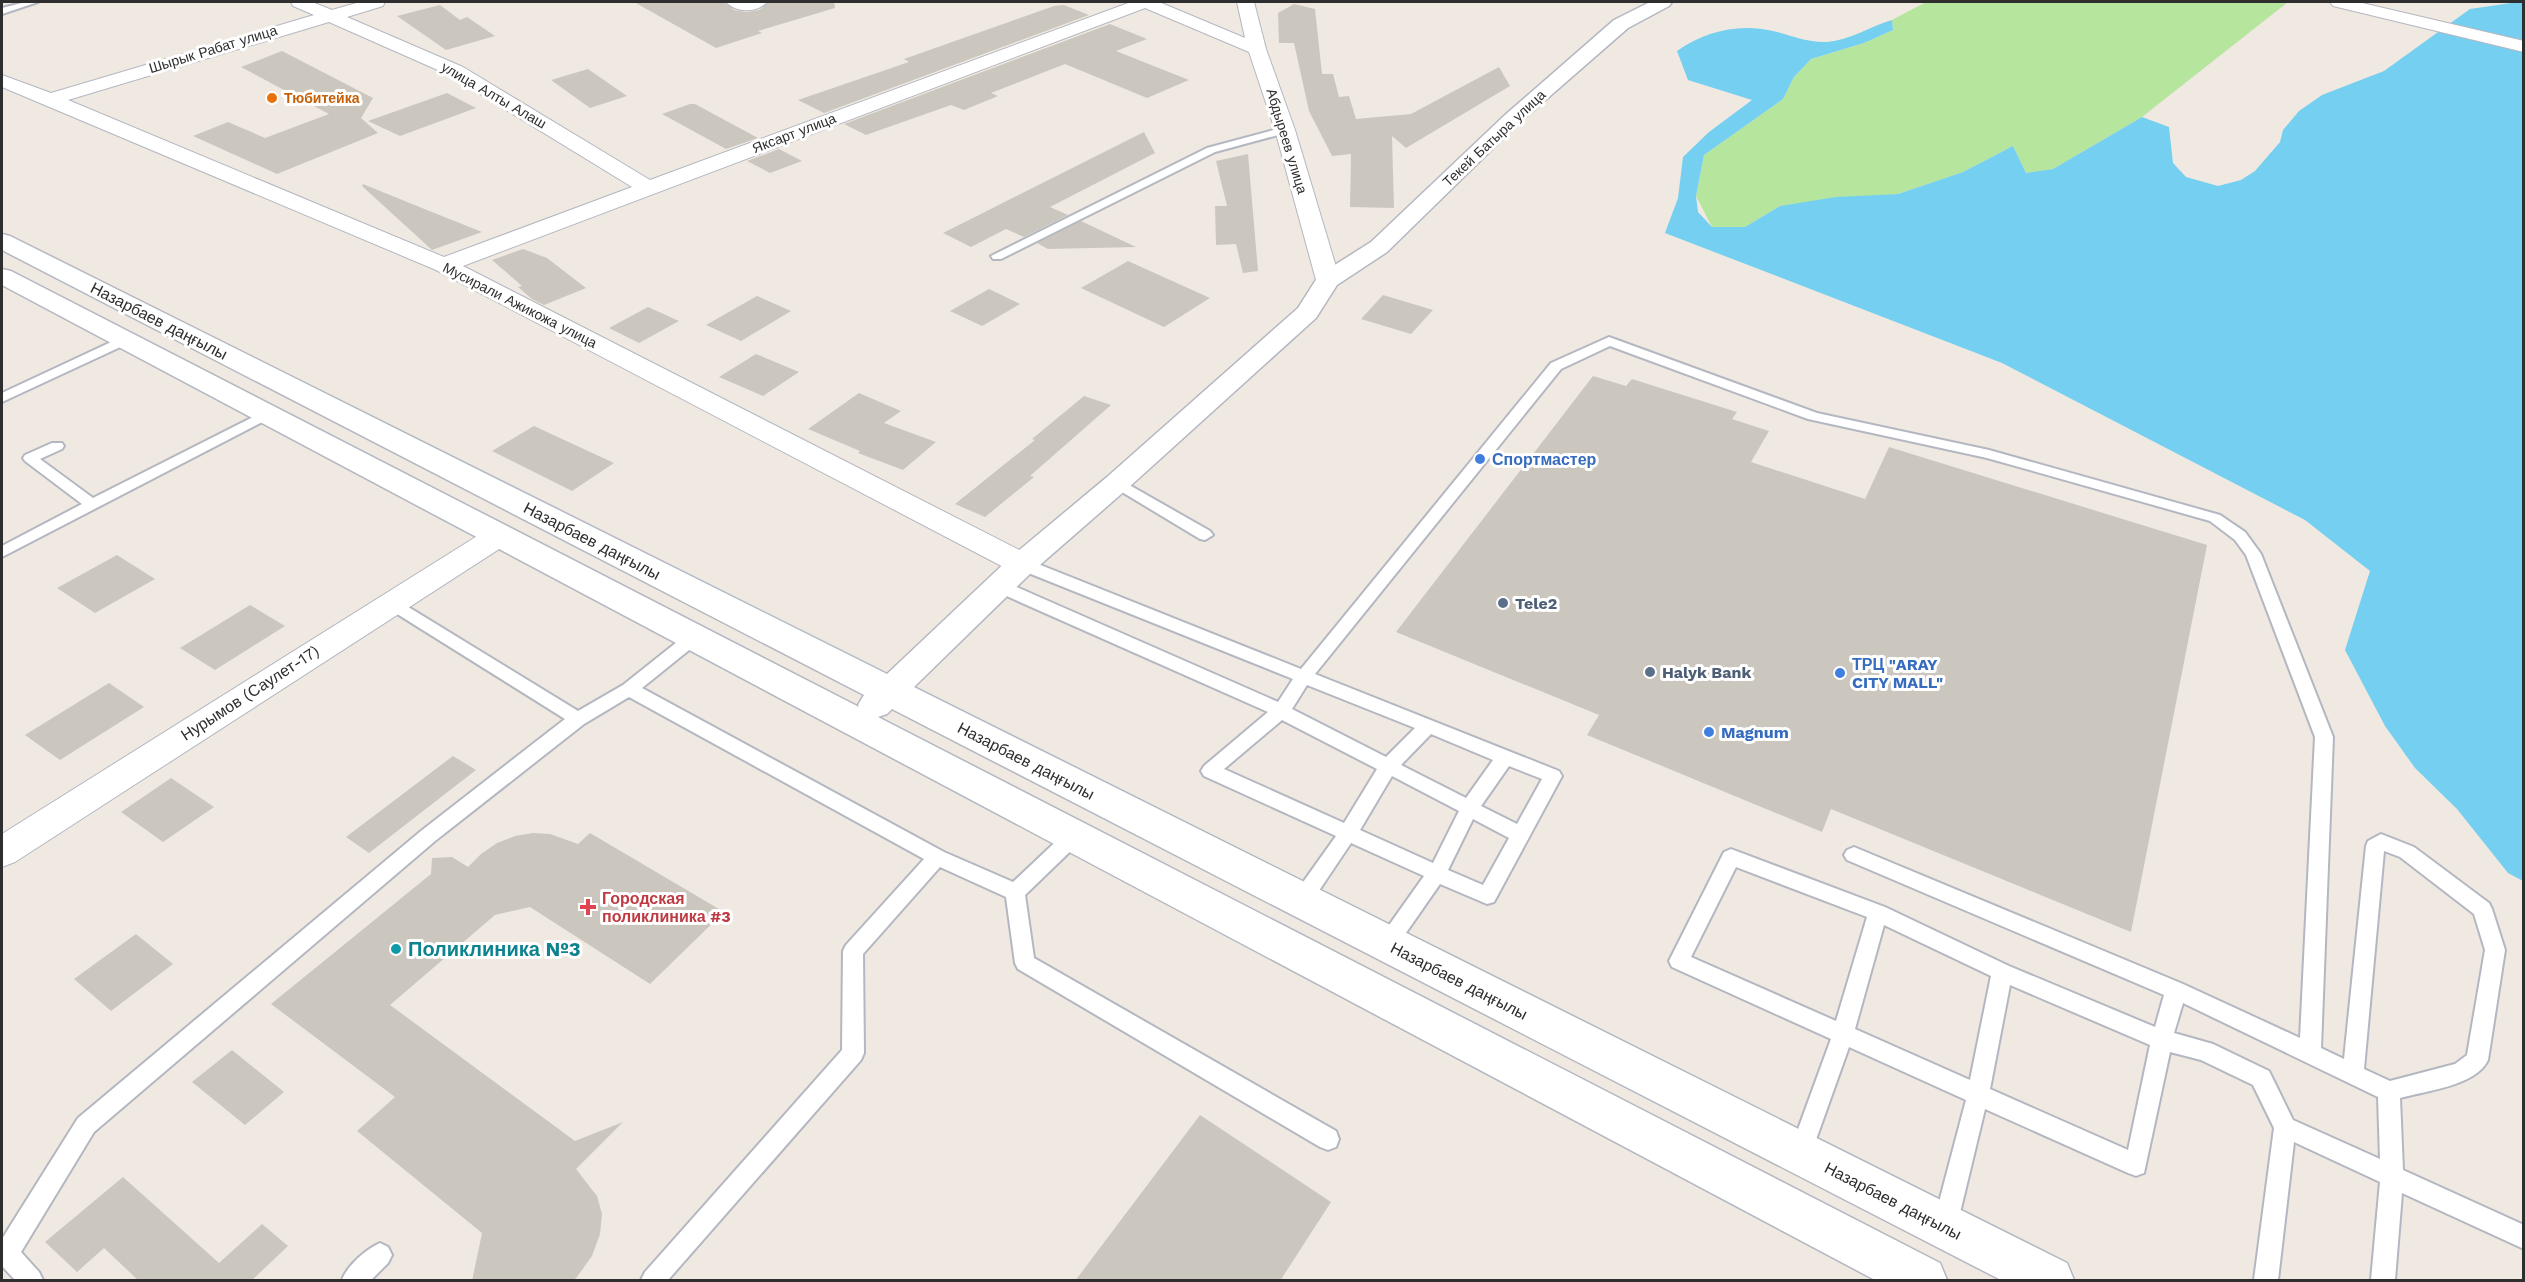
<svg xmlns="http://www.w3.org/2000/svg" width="2525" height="1282" font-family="'Work Sans',sans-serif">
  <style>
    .green { fill: #b6e59e }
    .water { fill: #75cff0 }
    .building { fill: #cbc7bf }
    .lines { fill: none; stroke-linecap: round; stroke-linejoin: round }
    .lane-casing { stroke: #b4b7c1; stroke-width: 4 }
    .street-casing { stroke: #b4b7c1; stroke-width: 2 }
    .secondary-casing { stroke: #b4b7c1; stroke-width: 3 }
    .lane { fill: #fff; fill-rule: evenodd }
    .street { fill: #fff; fill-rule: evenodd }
    .secondary { fill: #fff; fill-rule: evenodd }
    .food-dot { fill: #e8710a; stroke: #fff; stroke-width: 2 }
    .shop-dot { fill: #3f7fe0; stroke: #fff; stroke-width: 2 }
    .service-dot { fill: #5c6f8a; stroke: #fff; stroke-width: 2 }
    .health-dot { fill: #e0444e; stroke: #fff; stroke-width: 2 }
    .culture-dot { fill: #0f9aa8; stroke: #fff; stroke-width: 2 }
    .labels { text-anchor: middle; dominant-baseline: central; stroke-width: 6; stroke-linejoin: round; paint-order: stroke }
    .far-street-label { font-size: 14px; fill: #2e2e2e; stroke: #fff }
    .far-food-label { font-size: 14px; font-weight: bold; fill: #c56008; stroke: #fff; text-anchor: start }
    .street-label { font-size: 16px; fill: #2e2e2e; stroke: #fff }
    .shop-label { font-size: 16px; font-weight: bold; fill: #366cbe; stroke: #fff; text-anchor: start }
    .service-label { font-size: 16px; font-weight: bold; fill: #4e5e75; stroke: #fff; text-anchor: start }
    .health-label { font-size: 16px; font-weight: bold; fill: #be3a42; stroke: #fff; text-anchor: start }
    .near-culture-label { font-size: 20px; font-weight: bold; fill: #0d838f; stroke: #fff; text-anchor: start }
  </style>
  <rect width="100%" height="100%" fill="#efe9e1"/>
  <path class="green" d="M1926,2H2288L2142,117L2053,169L2026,173L2013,146L1963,172L1898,194L1780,206L1745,227H1712L1696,196L1704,155L1783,99L1794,77L1811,59L1864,43L1893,30L1892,20Z"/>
  <path class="water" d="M2518,2H2523V881L2508,873L2457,809L2415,768L2385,726L2345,650L2370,571L2305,520L2002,363L1665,233L1678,198L1683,157L1709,132L1752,100L1688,80L1677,51C1705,31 1739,23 1773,31C1790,35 1808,43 1827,42C1850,40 1869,27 1892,20L1893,30L1864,43L1811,59L1794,77L1783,99L1704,155L1696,196L1698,212L1712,227H1745L1780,206L1836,197L1898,194L1963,172L2013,146L2026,173L2053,169L2142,117L2169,127L2173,163L2186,177L2218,186L2241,180L2255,171L2280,142L2283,130L2299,111L2322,95L2384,71L2470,9Z"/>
  <path class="building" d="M634,2H724L734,10L746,12L759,10L769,2H834L835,8L758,31L762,33L716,48Z
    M1294,4L1315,9L1322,74H1333L1339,97L1349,96L1356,119L1411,114L1499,67L1510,86L1406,148L1392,136L1394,208L1350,207L1351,154L1332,156L1309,111L1294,43H1279L1278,13Z
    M440,5L460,20L467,17L495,36L446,50L397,16Z
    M1064,5L1089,15L824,113L798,100L909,62L904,59L1054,6Z
    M1110,24L1147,39L1116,51L1189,80L1147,98L1065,64L991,93L998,96L964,110L951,105L866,135L844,124Z
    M282,51L373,98L361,118L378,133L277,174L193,136L228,122L265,138L329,114L241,67Z
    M588,69L627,96L590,108L551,80Z
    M447,93L476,108L400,136L368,121Z
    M690,104H695L758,138L726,149L662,114Z
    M1144,132L1155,153L1050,207L1068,215L1024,237L1006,229L971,247L943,233Z
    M779,149L802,161L770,173L747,161Z
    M1248,154L1258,271L1243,273L1236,244L1216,245L1215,206H1227L1216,161Z
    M363,184L422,208L482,232L432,250L362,186Z
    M1081,221L1136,247L1048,249L1037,243Z
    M523,249L547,258L586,288L544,305L532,299L518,287L522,286L492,260Z
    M1128,261L1210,298L1164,327L1081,288Z
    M989,289L1020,304L982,326L950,311Z
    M1383,295L1433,310L1411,334L1361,319Z
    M757,296L791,311L741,341L706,325Z
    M648,307L679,321L639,343L609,328Z
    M756,354L799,372L763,396L719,377Z
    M1593,376L1626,386L1632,379L1737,412L1732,419L1769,431L1751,462L1865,499L1889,447L2207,545L2131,932L1831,809L1822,832L1587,735L1599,715L1396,632Z
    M859,393L901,411L884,423L936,442L903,470L858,453L860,451L808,429Z
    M1084,396L1111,405L1030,476L1034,477L985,517L955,504L1035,440L1032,439Z
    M534,426L614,463L572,491L492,451Z
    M117,555L155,579L95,613L57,588Z
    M250,605L285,626L215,670L180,648Z
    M109,683L144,707L60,760L25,735Z
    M453,756L476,770L369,853L346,837Z
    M171,778L214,807L163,842L121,812Z
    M533,833L550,834L578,844L590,833L724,912L650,984L530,907L495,915L390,1005L575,1141L623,1122L576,1169L597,1196L602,1214L600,1234L592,1256L577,1277L573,1281H472L482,1233L357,1131L395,1097L271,1004L431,874L432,858L452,857L468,867L481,854L497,843L515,836Z
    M136,934L173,964L111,1011L74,979Z
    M232,1050L284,1092L245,1125L192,1082Z
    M1200,1115L1331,1202L1280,1281H1075Z
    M123,1177L219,1263L262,1224L288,1246L251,1281H139L104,1248L77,1272L45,1242Z"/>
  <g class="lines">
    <defs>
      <path id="lane" d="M26,2H38L2,14V8Z
        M1285,127L1289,128V132L1215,152L1001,259H993L991,256L1207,148Z
        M124,336L130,340L129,343L2,402V393Z
        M1609,337L1817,413L1989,450L2220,515L2245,532L2261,554L2333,737L2321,1048L2344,1059L2366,846L2368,841L2381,834L2414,847L2489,903L2492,909L2505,950L2488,1060C2476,1086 2425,1091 2400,1098L2403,1170L2524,1225V1249L2402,1193L2395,1280H2371L2380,1182L2294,1142L2278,1280H2254L2274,1128L2253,1085L2201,1060L2170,1052L2144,1173L2136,1176L2128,1173L1985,1109L1957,1225L1953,1233L1945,1237L1937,1233L1933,1225L1966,1100L1849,1047L1808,1162L1800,1165L1792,1162L1789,1154L1831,1039L1672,967L1669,961L1724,852L1731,849L1885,907L2009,966L2155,1027L2164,995L1847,860L1844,855L1847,850L1854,847L2183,984L2300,1038L2315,737L2246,555L2235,540L2210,521L1987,458L1808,419L1610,346L1561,369L1315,674L1559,771L1562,776L1494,902L1487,904L1440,884L1394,950L1387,953L1380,950L1377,944L1380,938L1424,876L1351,843L1308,907L1301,909L1294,907L1291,901L1294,895L1336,836L1204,776L1201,771L1204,766L1268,712L993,590L991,586L993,582H1005L1278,702L1293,679L1016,568L1014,564L1016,560H1028L1301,669L1551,363ZM1307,685L1415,728L1386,757L1292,709ZM1282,720L1377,769L1344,823L1224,769ZM1431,734L1493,760L1466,798L1401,765ZM1509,766L1542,779L1517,824L1481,806ZM1392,776L1459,811L1433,863L1360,830ZM1473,819L1509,838L1483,885L1448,870ZM2384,851L2400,857L2474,914L2485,950L2467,1055L2455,1064L2390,1081L2364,1069ZM1736,867L1867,917L1836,1021L1691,957ZM1884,925L1991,976L1970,1080L1855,1029ZM2010,985L2150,1045L2128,1150L1990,1089ZM2183,1003L2378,1097L2380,1159L2293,1120L2269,1071L2213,1044L2174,1033Z
        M265,411L270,412L272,415L270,418L2,557V546L82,504L25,461L23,458L25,455L52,443H62L64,446L62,449L40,459L93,498Z
        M1117,478L1210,531L1213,535L1205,540L1200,539L1112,486L1110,483L1112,480Z
        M392,597L578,711L623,685L687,634H699L701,638L699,642L642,688L944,852L1013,882L1067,831L1074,828L1081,831L1083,836L1081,841L1025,895L1034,958L1336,1131L1339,1139L1336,1147L1328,1150L1320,1147L1018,969L1015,963L1006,897L940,867L863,954L864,1053L861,1060L668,1280H641L645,1272L842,1050L843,951L846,945L924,859L629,697L584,724L435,841L94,1132L21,1252L39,1272L43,1280H15L2,1266V1239L78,1118L421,831L565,719L386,607L384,603L386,599Z
        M380,1243L388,1247L392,1255L388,1263L371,1280H342C347,1266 366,1249 380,1243Z"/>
      <path id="street" d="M291,2H312L332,10L360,2H385L383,6L347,17L463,67L650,180L1131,2H1159L1245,38L1237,2H1254L1266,49L1295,130L1340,280L1336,285L1328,287L1320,285L1316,280L1275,130L1249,52L1145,8L463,266L1033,557L1037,564L1033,571L1022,574L1011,571L436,270L2,87V75L51,93L314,15L293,6ZM329,22L449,75L632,187L444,257L68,100Z
        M726,2H767C757,13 736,13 726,2Z
        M2330,2H2358L2524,41V52L2333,6Z
        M500,525L510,528L515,535L510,542L15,862L2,867V834L490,528Z"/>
      <path id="secondary" d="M1650,2H1672L1669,6L1628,28L1519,123L1387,252L1337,285L1316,318L1127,489L1033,571L914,687L2067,1263L2074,1280H2001L892,709L887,714L878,717L1940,1263L1947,1280H1875L2,285V269L11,271L859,707L858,705L864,695L2,250V234L10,236L887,674L1011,557L1107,477L1298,308L1319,275L1371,242L1505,115L1614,20Z"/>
    </defs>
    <use href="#lane" class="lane-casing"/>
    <use href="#street" class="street-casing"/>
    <use href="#secondary" class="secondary-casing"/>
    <use href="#lane" class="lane"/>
    <use href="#street" class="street"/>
    <use href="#secondary" class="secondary"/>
  </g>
  <circle class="food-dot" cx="272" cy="98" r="6"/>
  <g class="shop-dot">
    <circle cx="1480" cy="459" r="6"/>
    <circle cx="1840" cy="673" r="6"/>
    <circle cx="1709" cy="732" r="6"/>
  </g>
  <g class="service-dot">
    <circle cx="1503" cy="603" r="6"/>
    <circle cx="1650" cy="672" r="6"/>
  </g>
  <path class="health-dot" d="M585 898h6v6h6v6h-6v6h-6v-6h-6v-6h6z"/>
  <circle class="culture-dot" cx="396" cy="949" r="6"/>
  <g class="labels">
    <g class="far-street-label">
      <text transform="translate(213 49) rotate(-17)">Шырык Рабат улица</text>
      <text transform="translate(494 95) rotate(30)">улица Алты Алаш</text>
      <text transform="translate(794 133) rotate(-21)">Яксарт улица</text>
      <text transform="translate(1494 138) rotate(-43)">Текей Батыра улица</text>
      <text transform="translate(1287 141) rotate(73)">Абдыреев улица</text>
      <text transform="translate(520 305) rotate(27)">Мусирали Ажикожа улица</text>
    </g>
    <g class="far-food-label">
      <text x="284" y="98">Тюбитейка</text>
    </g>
    <g class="street-label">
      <text transform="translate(159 321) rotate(27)">Назарбаев даңғылы</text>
      <text transform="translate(592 541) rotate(27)">Назарбаев даңғылы</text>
      <text transform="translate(250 693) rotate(-33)">Нурымов (Саулет-17)</text>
      <text transform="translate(1026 761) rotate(27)">Назарбаев даңғылы</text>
      <text transform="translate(1459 981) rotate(27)">Назарбаев даңғылы</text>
      <text transform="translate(1893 1201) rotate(27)">Назарбаев даңғылы</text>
    </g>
    <g class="shop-label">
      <text x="1492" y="459">Спортмастер</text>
      <text x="1852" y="664">ТРЦ "ARAY<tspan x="1852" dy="18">CITY MALL"</tspan></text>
      <text x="1721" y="732">Magnum</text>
    </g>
    <g class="service-label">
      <text x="1515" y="603">Tele2</text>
      <text x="1662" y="672">Halyk Bank</text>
    </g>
    <g class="health-label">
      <text x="602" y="898">Городская<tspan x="602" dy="18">поликлиника #3</tspan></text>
    </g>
    <g class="near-culture-label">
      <text x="408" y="949">Поликлиника №3</text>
    </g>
  </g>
  <rect width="2525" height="1282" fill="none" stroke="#2e2e2e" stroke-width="6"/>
</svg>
